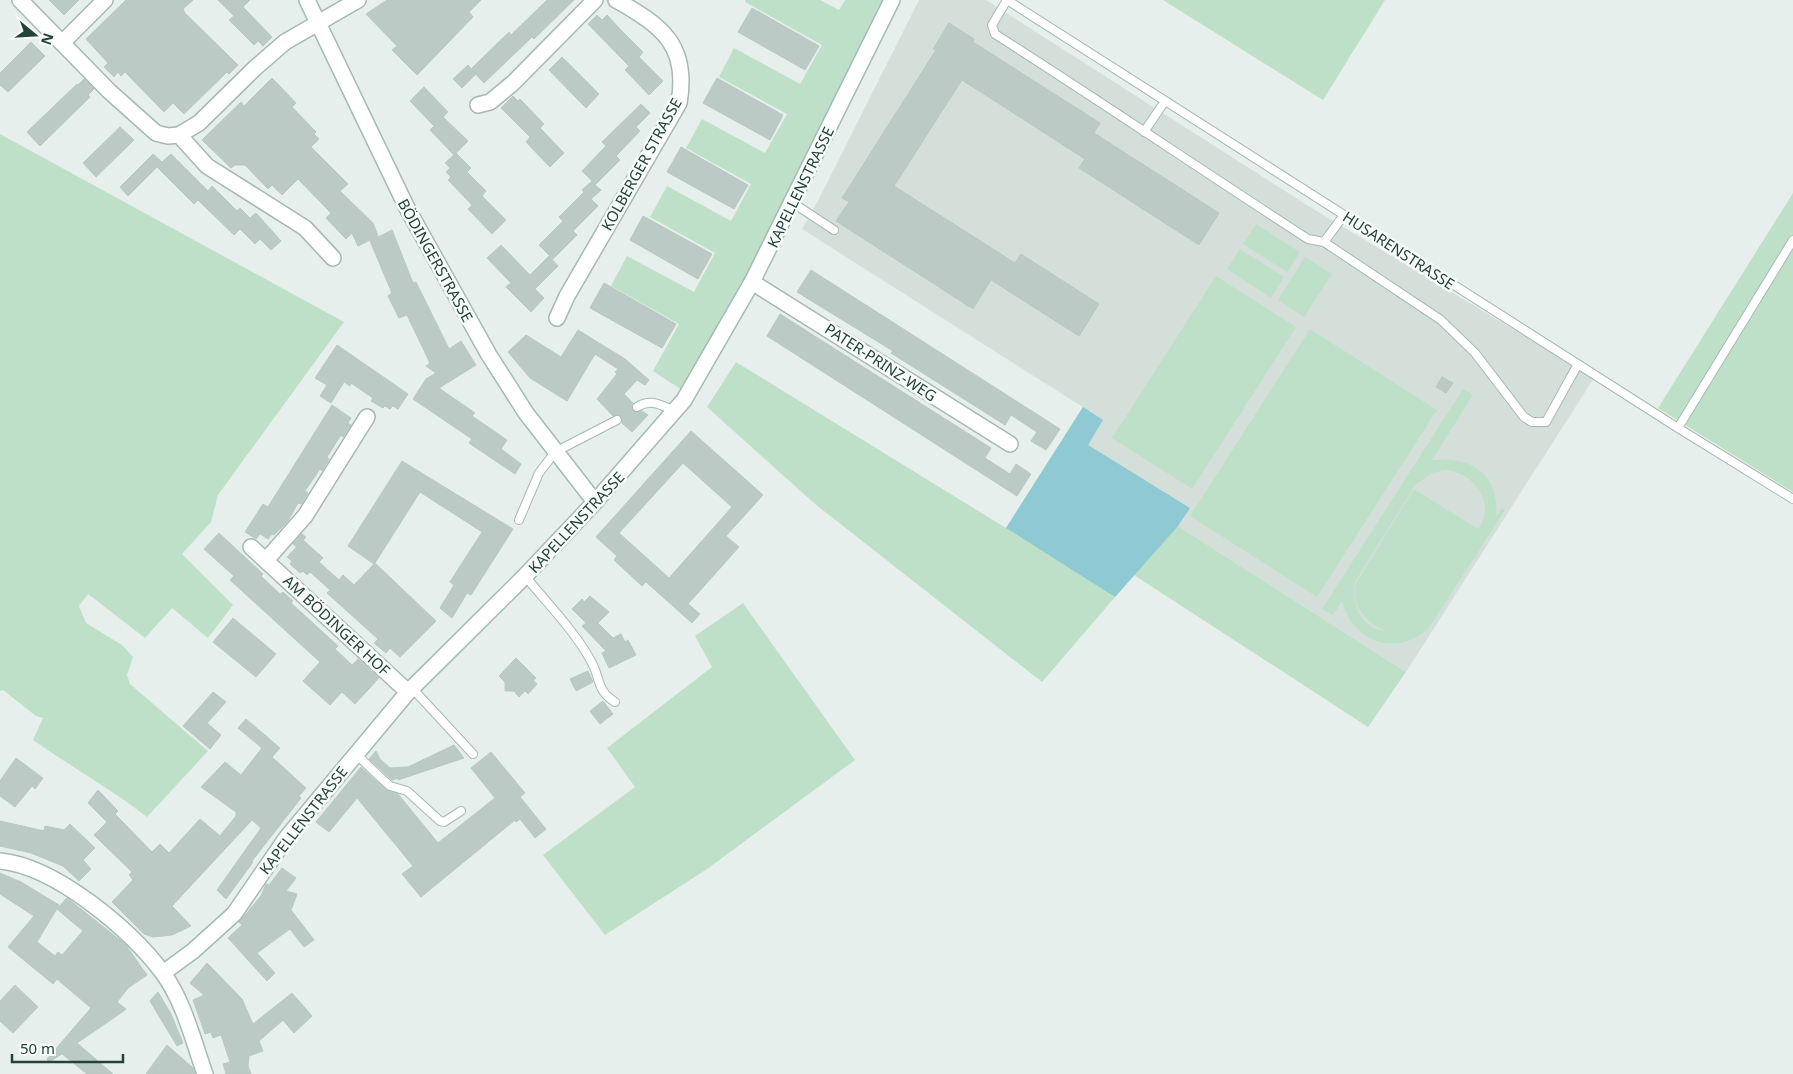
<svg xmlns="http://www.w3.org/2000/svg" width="1793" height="1074" font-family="'Noto Sans',sans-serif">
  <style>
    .built { fill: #d4dfda }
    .green { fill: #bfe0c8; fill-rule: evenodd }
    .water { fill: #8ec9d4 }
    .building { fill: #bbcac4; stroke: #b8c9c2; fill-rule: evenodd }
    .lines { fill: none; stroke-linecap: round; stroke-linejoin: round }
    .lane-casing { stroke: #a8b8b2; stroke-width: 10 }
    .street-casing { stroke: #a8b8b2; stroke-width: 18 }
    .secondary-casing { stroke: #a4bbb3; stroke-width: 18 }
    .lane { stroke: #fff; stroke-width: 8 }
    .street { stroke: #fff; stroke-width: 15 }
    .secondary { stroke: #fff; stroke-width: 15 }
    .labels { text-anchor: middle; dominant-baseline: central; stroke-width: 5; stroke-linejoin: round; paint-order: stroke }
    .street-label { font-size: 15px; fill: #24423a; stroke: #f7fbf9 }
  </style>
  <rect width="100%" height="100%" fill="#e6efeb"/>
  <path class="built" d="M919,0H986L1310,207L1594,378L1406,672L1178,526L1189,507L1087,445L1103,420L802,229L822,193Z"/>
  <path class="green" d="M745,0H820L839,10L845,0H886L747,279L685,392L653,371L679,324L611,286L627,256L694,292L715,253L650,217L667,186L731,221L751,184L686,148L702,119L765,153L787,114L719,77L734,48L800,84L822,45L745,2Z
    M1163,0H1385L1323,100Z
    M0,134L344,322L218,495L211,522L182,554L233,605L208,638L172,608L145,638L88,594L79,606L86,623L122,645L133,657L127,675L130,684L208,751L147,817C111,789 70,766 33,740L43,718L36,716L3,690L0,691Z
    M1793,193V492L1658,408Z
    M1256,224L1300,252L1287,272L1243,244Z
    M1240,249L1284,277L1271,298L1227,269Z
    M1305,257L1332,274L1304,317L1278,300Z
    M1216,276L1296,327L1192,489L1112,438Z
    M1310,329L1437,410L1317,597L1190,516Z
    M736,362L1006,528L1083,407L1103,420L1088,445L1190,508L1178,526L1406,672L1368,727L1134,575L1042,682L815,504L707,407Z
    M1463,389L1473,395L1432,460C1471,456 1500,473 1496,517L1502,508L1505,510L1429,628C1396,658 1353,643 1342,601L1333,615L1322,609ZM1445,470C1474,472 1497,504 1478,529L1414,489L1356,583C1351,607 1365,622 1386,631C1362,629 1351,604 1355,582L1416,484L1433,473Z
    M743,603L855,760L707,869L605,935L543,855L635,787L607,748L712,667L695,636Z"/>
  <path class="water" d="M1083,407L1103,420L1088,445L1190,508L1178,526L1115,597L1006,528Z"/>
  <path class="building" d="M49,0H79L64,15Z
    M126,0H193L183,9L185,13L238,65L229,74L227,72L184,114L173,103L164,112L125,72L121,76L118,72L114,77L104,67L108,63L86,39Z
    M218,0H250L243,7L272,37L263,46L258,41L254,45L229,20L234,16Z
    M387,0H481L469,12L473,17L417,75L392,50L397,46L366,14Z
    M547,0H574L534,39L532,37L484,83L471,69L509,32L511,35Z
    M752,8L819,46L805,70L738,32Z
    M597,15L602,20L607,15L619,28L643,52L639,57L663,81L649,95L625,70L629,66L588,24Z
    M949,23L974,39L973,42L1100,123L1094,133L1219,213L1199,245L1079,168L1085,159L962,80L894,186L1015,263L1021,254L1099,304L1079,336L991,280L973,309L836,221L849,202L842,198L936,50L933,49Z
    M31,42L45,56L8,92L0,85V73Z
    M562,57L599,94L586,108L549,70Z
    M468,65L476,74L462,88L453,79Z
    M272,78L296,103L292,107L316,132L314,134L319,139L311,147L348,184L340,191L373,223L378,236L358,246L352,233L346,239L326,218L331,213L298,179L282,195L272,185L268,189L245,165H235L231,168L202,140L241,102L244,106Z
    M717,78L783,115L770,140L703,103Z
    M84,79L94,89L88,95L90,97L40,146L27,132L77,84L78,85Z
    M424,87L448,112L443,117L468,141L454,155L430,130L434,126L410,101Z
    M513,96L518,101L520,99L544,124L540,128L564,153L550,167L526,142L530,137L501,108Z
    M641,104L650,113L636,127L640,131L616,156L620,160L595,185L601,190L591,199L582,190L592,181L582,171L606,146L602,142Z
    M120,127L134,140L96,177L83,163Z
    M681,147L748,185L734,209L667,172Z
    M456,153L471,168L467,172L486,191L482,196L506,220L492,234L468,209L472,205L448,180L451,177L446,172L450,168L445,163Z
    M153,154L162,162L171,154L208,191L212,186L237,211L240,208L250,218L256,213L281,241L271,250L260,239L255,244L240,229L234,235L198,200L194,204L157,167L128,196L120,187Z
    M584,192L598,206L573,231L577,235L553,259L539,245L563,221L559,217Z
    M643,216L712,254L698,279L630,240Z
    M392,230L413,283L416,282L449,349L461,341L476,365L439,388L475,413L472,416L507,440L501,449L521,464L515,474L469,443L472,439L413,399L426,379L436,373L426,366L430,363L407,315L399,318L388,296L392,293L370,241Z
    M501,245L530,275L549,256L558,266L535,289L544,298L531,312L506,287L511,283L487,258Z
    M811,270L1060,429L1046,450L1031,441L1037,432L1011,415L1005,425L891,353L893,351L797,292Z
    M604,283L676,324L662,348L590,308Z
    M780,314L991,448L985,458L1010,474L1016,464L1031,474L1017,496L767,336Z
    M578,330L625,359L649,380L645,385L637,380L624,394L633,403L631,407L634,411H642L648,415L632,432L622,423L620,416H613L597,399L617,374L615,372L618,369L595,354L567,401L530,378L508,352L526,335L561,357Z
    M337,345L408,394L398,409L393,406L390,409L385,406L383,408L371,401L373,398L351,383L350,386L344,382L331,403L320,396L327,385L315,378Z
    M1442,377L1453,383L1446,393L1436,387Z
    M332,405L351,418L348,423L351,425L343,437L341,435L327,457L329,459L322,471L320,469L305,491L308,493L301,504L298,503L288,521L274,535L272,534L268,539L260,534L256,539L245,532L263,504L268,507Z
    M691,431L763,495L726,536L739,547L688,604L700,614L692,623L646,582L642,586L614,560L617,556L596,537ZM683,463L732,507L669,578L619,533Z
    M402,461L513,529L471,595L467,593L452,618L440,608L454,585L450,582L482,532L420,492L375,563L436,621L400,657L390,648L386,653L374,643L378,639L327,593L330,590L310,572L307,575L303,571L300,573L290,564L292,561L287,557L303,540L323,558L319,562L339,580L343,575L354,585L374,564L348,546Z
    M219,533L263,574L261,576L280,594L283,592L293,601L291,603L338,646L335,649L352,665L358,659L379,678L355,704L342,692L330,705L303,681L320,662L230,580L234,576L204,549Z
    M302,534L306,537L297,547L293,544Z
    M590,596L609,612L598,623L613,638L621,634L625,642L628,640L636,655L609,668L602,653L606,651L582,626L586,623L572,609L582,599L584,602Z
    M233,618L276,654L256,677L213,642Z
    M516,658L536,678L533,680L537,684L528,694L525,691L519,697L514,691H505V682L499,676Z
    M588,671L593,682L576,691L570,679Z
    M213,692L226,702L207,723L221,735L210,749L183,726Z
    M603,701L613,714L600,724L590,711Z
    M246,719L280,748L272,757L306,788L299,796L301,798L252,861L253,862L226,899L217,890L261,828L252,820L172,906L191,926L172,935L153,937L144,934L112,902L133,880L129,875L132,872L94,835L115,814L152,852L160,844L169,853L200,819L220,836L236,816V812L201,787L225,762L241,775L262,748L238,728Z
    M454,745L464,758L398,780V778L392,780L369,759L376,751L380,759L390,768L408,767Z
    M491,752L525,793L520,797L546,829L535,838L520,819L516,822L515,820L421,897L402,874L413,866L357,798L329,832L316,822L361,767L386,790L398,794L438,843L495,798L471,768Z
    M16,758L43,778L35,789L32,786L15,807L0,796V781Z
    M98,790L118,811L107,822L88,803Z
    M0,821L44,831L45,826L64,830L70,824L95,848L83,860L91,869L79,881L63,866L31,853L0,846Z
    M282,868L296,878L286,891L297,894L291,910L314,940L304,947L290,929L257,953L275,973L267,981L228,938L242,925L239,922L261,896L266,884L269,885Z
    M0,873L21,882L59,905L37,942L55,956L58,952L62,955L83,931L57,909L67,898L125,944L147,975L128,988L117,1002L126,1009L121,1013L77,1043L113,1074H87L62,1054L49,1062L47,1059L91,1008L57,979L53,984L8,947L34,916L0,894Z
    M207,963L242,999L253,1024L292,993L312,1016L294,1033L283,1020L259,1041L263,1051L249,1056L248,1066L251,1074H226L223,1064L230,1062L221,1035L213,1038L211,1032L205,1034L193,1000L204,995L190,983Z
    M15,985L38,1007L13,1033L0,1021V1001Z
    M158,992L171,1014L183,1043L177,1046L150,1001Z
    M167,1045L193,1068L195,1074H146Z"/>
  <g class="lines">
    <defs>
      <path id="lane" d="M1007,0L1678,428L1793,499
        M1007,0L992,25L995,34C1100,101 1203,171 1308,239L1324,242L1344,215
        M1144,132L1165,101
        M793,203L834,230
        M1324,242L1441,320L1475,353L1524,417L1532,422H1546L1578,364
        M637,407C651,398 661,405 675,411
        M1678,428L1793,240
        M519,520L539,473L555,452L617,420
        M525,576C547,603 574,630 591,661C601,679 596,690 615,702
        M412,688L473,754
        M355,753L380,777L390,786L407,791L440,821L444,822L461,811"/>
      <path id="street" d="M20,0L109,91L156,133L168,136L179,135L199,123L255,68L285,42L358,0
        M62,43L105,0
        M478,105L490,102L513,83L595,0
        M179,135L207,166L305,228L333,258
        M752,282L1010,444
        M557,318L567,296L679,103C689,45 662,26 616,0
        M251,547L408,692
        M267,559L305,516L367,417"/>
      <path id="secondary" d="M307,0L407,208L489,355L526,413L595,502
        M0,861C55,866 130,929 163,973C184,1002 193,1040 205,1074
        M163,973L193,951L234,914L287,837L408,692L525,576L595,502L684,400L752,282L892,0"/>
    </defs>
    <use href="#lane" class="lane-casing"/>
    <use href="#street" class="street-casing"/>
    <use href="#secondary" class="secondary-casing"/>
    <use href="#lane" class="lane"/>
    <use href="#street" class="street"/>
    <use href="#secondary" class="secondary"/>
  </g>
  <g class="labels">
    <g class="street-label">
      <text transform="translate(641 164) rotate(-61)">KOLBERGER STRASSE</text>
      <text transform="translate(800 187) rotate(-64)">KAPELLENSTRASSE</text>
      <text transform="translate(1399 250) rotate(33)">HUSARENSTRASSE</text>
      <text transform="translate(436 260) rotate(61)">BÖDINGERSTRASSE</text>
      <text transform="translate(881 362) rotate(33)">PATER-PRINZ-WEG</text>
      <text transform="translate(576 522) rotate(-47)">KAPELLENSTRASSE</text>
      <text transform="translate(337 625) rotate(43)">AM BÖDINGER HOF</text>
      <text transform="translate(303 820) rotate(-52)">KAPELLENSTRASSE</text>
    </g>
  </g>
  <g transform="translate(35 35) rotate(108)" stroke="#f7fbf9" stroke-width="4" paint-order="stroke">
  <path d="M0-4L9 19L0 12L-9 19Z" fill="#24423a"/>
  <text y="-8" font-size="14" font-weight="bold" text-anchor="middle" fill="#24423a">N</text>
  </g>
  <path d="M12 1054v8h111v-8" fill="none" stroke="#24423a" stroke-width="2.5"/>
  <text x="20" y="1054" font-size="15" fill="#24423a" stroke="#f7fbf9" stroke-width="4" paint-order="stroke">50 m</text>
</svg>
